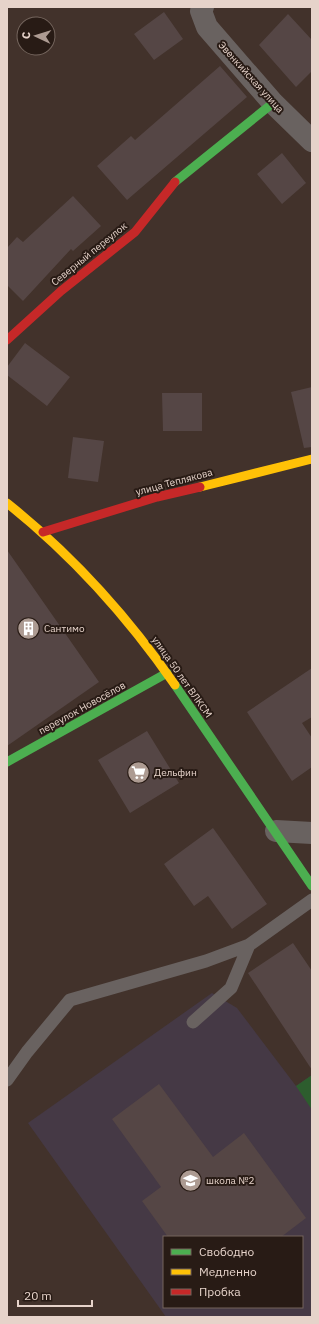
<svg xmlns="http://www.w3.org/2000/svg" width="319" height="1324" font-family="'IBM Plex Sans',sans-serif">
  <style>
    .education { fill: #453945; fill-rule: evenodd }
    .green { fill: #2d5d2e }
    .building { fill: #554645 }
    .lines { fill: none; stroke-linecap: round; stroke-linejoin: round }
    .lane { stroke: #696260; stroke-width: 13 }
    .street { stroke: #696260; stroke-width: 22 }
    .fast { stroke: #4caf50; stroke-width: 9 }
    .slow { stroke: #ffc107; stroke-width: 9 }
    .jam { stroke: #c62828; stroke-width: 9 }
    .labels { text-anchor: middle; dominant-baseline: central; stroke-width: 4; stroke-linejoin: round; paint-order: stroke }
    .street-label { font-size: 10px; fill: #e6d3ca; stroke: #281b15 }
    .poi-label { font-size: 10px; fill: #e6d3ca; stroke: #281b15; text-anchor: start }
  </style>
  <rect width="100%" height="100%" fill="#42322b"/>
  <path class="education" d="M212,993L237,1008L296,1086L312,1075V1317H166L28,1123ZM164,1237H302V1307H164Z"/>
  <path class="green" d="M312,1075V1110L296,1086Z"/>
  <path class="building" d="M164,12L183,39L154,60L134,34Z
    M288,14L312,40V71L296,87L259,45Z
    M220,66L247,97L127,200L97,166L131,136L135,140Z
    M282,153L306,183L282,204L257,174Z
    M73,196L101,226L73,251L71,249L23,301L7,285V248L17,237L23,242Z
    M25,343L70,377L47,406L7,375V367Z
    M312,387V447L304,448L291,392Z
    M162,393H202V431H163Z
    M73,437L104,441L98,482L68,478Z
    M7,550L99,682L7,746Z
    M312,668V717L302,723L312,738V767L292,781L247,712Z
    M147,731L179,783L130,813L98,760Z
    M213,828L267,904L232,929L208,896L194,906L164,864Z
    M293,943L312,971V1070L248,973Z
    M159,1084L213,1157L244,1133L306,1218L281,1237H168L142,1201L161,1187L112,1119Z"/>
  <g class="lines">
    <path class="lane" d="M193,1022L231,988L249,945L312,900
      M7,1080L27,1052L70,1000L206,961L249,945"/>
    <path class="street" d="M203,7L201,11L207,27L273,103L312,141
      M276,831L312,833"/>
    <path class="fast" d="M175,182L273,103
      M175,685L312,886
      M7,762L167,673"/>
    <path class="slow" d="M200,487L312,459
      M7,503C72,555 128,617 175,685"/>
    <path class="jam" d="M7,340L61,291L135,232L175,182
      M43,532L157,497L200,487"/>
  </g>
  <defs>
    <symbol id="building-disc" viewBox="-11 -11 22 22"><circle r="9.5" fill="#ad9b92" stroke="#281b15"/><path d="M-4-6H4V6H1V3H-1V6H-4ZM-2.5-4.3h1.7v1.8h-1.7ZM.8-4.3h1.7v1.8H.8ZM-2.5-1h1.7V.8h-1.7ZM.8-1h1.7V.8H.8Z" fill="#fff"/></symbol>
    <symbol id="supermarket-disc" viewBox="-11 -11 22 22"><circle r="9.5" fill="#ad9b92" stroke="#281b15"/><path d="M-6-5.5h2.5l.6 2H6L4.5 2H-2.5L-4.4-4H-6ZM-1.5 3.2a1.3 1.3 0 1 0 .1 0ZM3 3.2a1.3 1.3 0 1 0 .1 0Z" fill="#fff"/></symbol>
    <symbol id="school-disc" viewBox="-11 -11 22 22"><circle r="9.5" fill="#ad9b92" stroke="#281b15"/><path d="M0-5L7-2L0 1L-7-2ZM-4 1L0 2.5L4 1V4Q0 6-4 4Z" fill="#fff"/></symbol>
  </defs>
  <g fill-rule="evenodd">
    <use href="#building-disc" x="16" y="616" width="25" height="25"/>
    <use href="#supermarket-disc" x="126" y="760" width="25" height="25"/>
    <use href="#school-disc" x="178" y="1168" width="25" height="25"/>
  </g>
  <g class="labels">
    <g class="street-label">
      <text transform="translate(251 77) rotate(48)">Эвенкийская улица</text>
      <text transform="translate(89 254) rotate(-39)">Северный переулок</text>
      <text transform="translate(174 482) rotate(-15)">улица Теплякова</text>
      <text transform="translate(182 677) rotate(55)">улица 50 лет ВЛКСМ</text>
      <text transform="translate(82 708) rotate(-29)">переулок Новосёлов</text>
    </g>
    <g class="poi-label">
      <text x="44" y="628">Сантимо</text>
      <text x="154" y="772">Дельфин</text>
      <text x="206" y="1180">школа №2</text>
    </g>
  </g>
  <rect width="319" height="1324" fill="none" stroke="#e6d3ca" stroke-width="16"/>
  <rect x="163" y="1236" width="140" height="72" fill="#281b15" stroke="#74655d"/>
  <rect x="171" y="1249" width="20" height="6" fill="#4caf50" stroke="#74655d"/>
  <text x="199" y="1256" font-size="12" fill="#e6d3ca">Свободно</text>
  <rect x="171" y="1269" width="20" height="6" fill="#ffc107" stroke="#74655d"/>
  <text x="199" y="1276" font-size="12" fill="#e6d3ca">Медленно</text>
  <rect x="171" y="1289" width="20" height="6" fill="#c62828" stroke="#74655d"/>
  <text x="199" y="1296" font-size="12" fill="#e6d3ca">Пробка</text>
  <g transform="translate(36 36) rotate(274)"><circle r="19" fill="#281b15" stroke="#74655d"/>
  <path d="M0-3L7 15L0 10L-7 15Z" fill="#ad9b92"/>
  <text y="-6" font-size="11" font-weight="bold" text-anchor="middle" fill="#e6d3ca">С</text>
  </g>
  <path d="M18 1300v6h74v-6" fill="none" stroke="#e6d3ca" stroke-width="2"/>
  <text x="24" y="1300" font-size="12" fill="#e6d3ca" stroke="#281b15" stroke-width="3" paint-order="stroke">20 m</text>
</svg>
